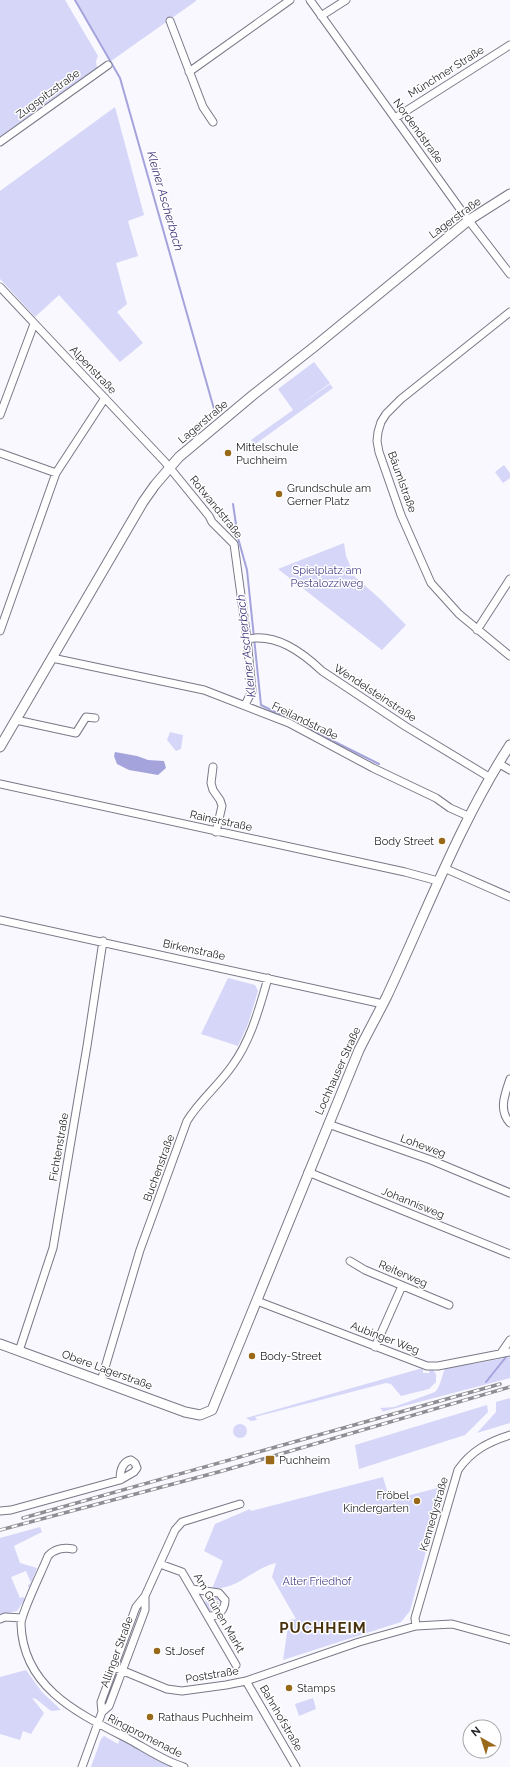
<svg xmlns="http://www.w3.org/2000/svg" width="510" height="1767" font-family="Raleway,sans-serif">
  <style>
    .green { fill: #d6d6f9 }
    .water { fill: #a4a3dc }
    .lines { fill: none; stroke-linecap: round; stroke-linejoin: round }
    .stream { stroke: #a4a3dc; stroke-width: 2 }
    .street-casing { stroke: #797987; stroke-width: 9 }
    .secondary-casing { stroke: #797987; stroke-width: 11 }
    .street { stroke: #fff; stroke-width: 7 }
    .secondary { stroke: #fff; stroke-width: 9 }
    .rail-casing { stroke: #8e8e94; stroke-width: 3.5 }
    .rail { stroke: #fff; stroke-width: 2; stroke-dasharray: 6; stroke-linecap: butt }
    .poi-dot { fill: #986919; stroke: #fff; stroke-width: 1.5 }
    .labels { text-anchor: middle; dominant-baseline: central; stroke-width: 3; stroke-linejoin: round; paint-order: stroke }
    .street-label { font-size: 11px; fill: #25252a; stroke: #fff }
    .poi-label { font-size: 11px; fill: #25252a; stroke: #fff; text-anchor: start }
    .park-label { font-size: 11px; fill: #4c468b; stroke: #fff }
    .water-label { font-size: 12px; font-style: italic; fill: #3c3477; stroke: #fff }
    .district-label { font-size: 15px; font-weight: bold; letter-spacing: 1px; fill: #48310d; stroke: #fff }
  </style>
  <rect width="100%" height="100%" fill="#f8f8fe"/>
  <path class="green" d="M0,0H65L98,56L96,61L97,69L0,138Z
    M76,0H196V1L111,61Z
    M115,107L144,215L128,221L138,256L116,263L127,304L117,312L143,343L120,362L59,295L35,317L0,279V191Z
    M314,362L330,383L300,405L330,384L333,388L254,445L251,440L293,410L278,389Z
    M504,465L510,473V478L503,483L495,472Z
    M344,543L346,556L355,577L378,597L406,625L382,650L278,569Z
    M170,732L183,735L181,749L176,751L167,740Z
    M228,978L255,985L258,991L248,1024L238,1046L201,1034Z
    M510,1357V1378L381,1412L383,1411L380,1408L394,1407L435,1392C443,1384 442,1367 449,1365C456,1363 465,1363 472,1362L473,1364Z
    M419,1369H423V1373H429L430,1369H432L436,1374V1382L429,1389L401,1396L391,1384L386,1383L255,1417L257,1420L251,1421L246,1418Z
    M510,1398V1423L477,1433L496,1412V1402Z
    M487,1405L488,1412L465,1435L359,1469L355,1445Z
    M233 1431a7 7 0 1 1 14 0a7 7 0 1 1-14 0Z
    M383,1477L388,1494H390L392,1500L441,1487L443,1488L410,1611L401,1622L283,1660L289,1620L296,1619L272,1577L276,1563C251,1569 241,1588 212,1589L223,1561L204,1551L215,1524L250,1509L251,1511Z
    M40,1527L42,1532L14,1546L20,1563L37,1568L29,1589L28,1585L31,1583L26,1571L11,1577L20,1598L23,1597L25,1599L17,1611L0,1615V1538Z
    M205 1603a8 8 0 1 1 16 0a8 8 0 1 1-16 0Z
    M26,1670L42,1692L61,1710L51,1711L36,1699L32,1698L44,1713L31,1734L23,1731L20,1740L0,1734V1677Z
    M313,1698L316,1709L299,1716L295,1704Z
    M104,1736L118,1744L120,1739L175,1767H91L101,1739Z"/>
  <path class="water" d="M115,752L137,756L148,760L164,761L166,768L158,775L129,770L117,764L114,756Z"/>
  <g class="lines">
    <path class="stream" d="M75,0L120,78L216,416
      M233,504L238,538L247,570L261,705L379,764
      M486,1382L506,1357"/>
    <defs>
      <path id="street" d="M310,0L463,213L510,274
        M321,16L346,0
        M170,21L203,107L213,122
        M189,72L290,0
        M395,118L510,45
        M0,142L108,65
        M0,287L165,462L209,516L212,522L234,544L247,639L252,691L245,705
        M510,312L401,399L386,414L381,422L378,432L377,441L379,452L401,515L431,583L459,614L510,656
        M0,415L34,324
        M0,453L56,473
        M477,630L510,579
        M0,631L56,473L105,398
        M247,639C276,633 302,652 322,671L405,726L489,777
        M52,658L204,690L289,723L373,768L436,798L450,808L468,816
        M16,720L76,733L86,717L95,718
        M498,763L510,770
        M213,767L211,783L213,790L220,800L222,806L216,832
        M0,784L405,872L438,881
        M444,868L510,897
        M0,920L383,1004
        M510,1079C505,1094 498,1110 510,1123
        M328,1124L431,1160L510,1193
        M308,1172L510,1254
        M350,1261L365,1270L449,1305
        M257,1301L427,1366H438L510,1352
        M375,1347L402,1286
        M19,1351L53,1248L87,1046L103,941
        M501,1353L510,1340
        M101,1381L140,1250L187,1121C199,1101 218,1086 232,1066C251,1040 259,1009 268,978
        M0,1511L11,1510L120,1480L134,1472L137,1468L135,1463L131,1460C122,1462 120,1472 120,1480
        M73,1549C64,1547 54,1549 48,1556C43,1569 21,1613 21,1624C23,1690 82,1715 132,1741C148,1750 166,1762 184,1767
        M160,1564L182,1572L236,1665
        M192,1589L219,1593L225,1600C225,1610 218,1617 208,1616
        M0,1619L5,1617L22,1618
        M416,1626L415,1618L458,1470C471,1451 488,1442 510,1435
        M114,1667L167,1689L182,1691L226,1685L246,1681L359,1642L416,1626L452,1624L510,1640
        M246,1681L296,1767
        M102,1712L101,1702L136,1607L145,1596L175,1530L182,1522L240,1504
        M82,1767L102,1712L109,1706L145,1610V1596"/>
      <path id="secondary" d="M0,747L143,502L155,485L179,457L253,395L314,347L469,220L510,194
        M0,1344L185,1412L200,1415L212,1410L359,1050C368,1032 378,1014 387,996C427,911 459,824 510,745"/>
    </defs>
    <use href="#street" class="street-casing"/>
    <use href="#secondary" class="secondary-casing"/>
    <use href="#street" class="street"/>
    <use href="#secondary" class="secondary"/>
    <defs>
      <path id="rail" d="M23,1518L500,1384
        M0,1530L222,1471L510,1387"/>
    </defs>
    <use href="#rail" class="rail-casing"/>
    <use href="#rail" class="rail"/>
  </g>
  <g class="poi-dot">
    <circle cx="228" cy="453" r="4"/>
    <circle cx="279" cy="494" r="4"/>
    <circle cx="442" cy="841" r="4"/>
    <circle cx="252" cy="1356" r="4"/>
    <rect x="265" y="1455" width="10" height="10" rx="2"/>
    <circle cx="417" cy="1501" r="4"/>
    <circle cx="157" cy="1651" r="4"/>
    <circle cx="289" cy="1688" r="4"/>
    <circle cx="150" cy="1717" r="4"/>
  </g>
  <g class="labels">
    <g class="street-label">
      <text transform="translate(446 72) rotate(-32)">Münchner Straße</text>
      <text transform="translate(48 94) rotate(-36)">Zugspitzstraße</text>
      <text transform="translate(418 131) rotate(54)">Nordendstraße</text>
      <text transform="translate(455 218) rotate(-36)">Lagerstraße</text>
      <text transform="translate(93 370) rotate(46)">Alpenstraße</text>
      <text transform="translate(203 422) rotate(-40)">Lagerstraße</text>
      <text transform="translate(402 482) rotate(70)">Bäumlstraße</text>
      <text transform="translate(216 507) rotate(51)">Rotwandstraße</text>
      <text transform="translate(375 693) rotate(33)">Wendelsteinstraße</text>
      <text transform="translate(305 721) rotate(26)">Freilandstraße</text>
      <text transform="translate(221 821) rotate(12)">Rainerstraße</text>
      <text transform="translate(194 950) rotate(12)">Birkenstraße</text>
      <text transform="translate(338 1071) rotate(-66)">Lochhauser Straße</text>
      <text transform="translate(423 1146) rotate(20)">Loheweg</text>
      <text transform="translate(59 1147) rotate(-80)">Fichtenstraße</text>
      <text transform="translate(159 1168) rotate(-70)">Buchenstraße</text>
      <text transform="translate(413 1203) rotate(22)">Johannisweg</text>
      <text transform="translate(403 1274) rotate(23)">Reiterweg</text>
      <text transform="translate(385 1338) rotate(21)">Aubinger Weg</text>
      <text transform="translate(107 1370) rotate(20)">Obere Lagerstraße</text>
      <text transform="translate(434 1514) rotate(-74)">Kennedystraße</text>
      <text transform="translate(219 1613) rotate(60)">Am Grünen Markt</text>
      <text transform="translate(117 1652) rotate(-70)">Allinger Straße</text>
      <text transform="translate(212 1675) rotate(-9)">Poststraße</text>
      <text transform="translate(281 1718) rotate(60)">Bahnhofstraße</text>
      <text transform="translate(145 1736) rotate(27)">Ringpromenade</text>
    </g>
    <g class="poi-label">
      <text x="236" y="447">Mittelschule<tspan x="236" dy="13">Puchheim</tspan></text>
      <text x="287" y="488">Grundschule am<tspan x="287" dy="13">Gerner Platz</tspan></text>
      <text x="434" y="841" text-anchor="end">Body Street</text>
      <text x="260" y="1356">Body-Street</text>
      <text x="279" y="1460">Puchheim</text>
      <text x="409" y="1495" text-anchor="end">Fröbel<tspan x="409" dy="13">Kindergarten</tspan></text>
      <text x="165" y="1651">St.Josef</text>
      <text x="297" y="1688">Stamps</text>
      <text x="158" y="1717">Rathaus Puchheim</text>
    </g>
    <g class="park-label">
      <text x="327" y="570">Spielplatz am<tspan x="327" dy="13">Pestalozziweg</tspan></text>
      <text x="317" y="1581">Alter Friedhof</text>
    </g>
    <g class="water-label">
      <text transform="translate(165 201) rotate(74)">Kleiner Ascherbach</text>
      <text transform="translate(246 646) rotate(-96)">Kleiner Ascherbach</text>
    </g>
    <g class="district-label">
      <text x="323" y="1628">PUCHHEIM</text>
    </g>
  </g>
  <g transform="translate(482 1739) rotate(321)"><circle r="19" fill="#ffffff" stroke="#a8a8aa"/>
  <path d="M0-3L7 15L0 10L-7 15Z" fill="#986919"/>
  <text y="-6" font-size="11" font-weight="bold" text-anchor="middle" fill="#25252a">N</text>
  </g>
</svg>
